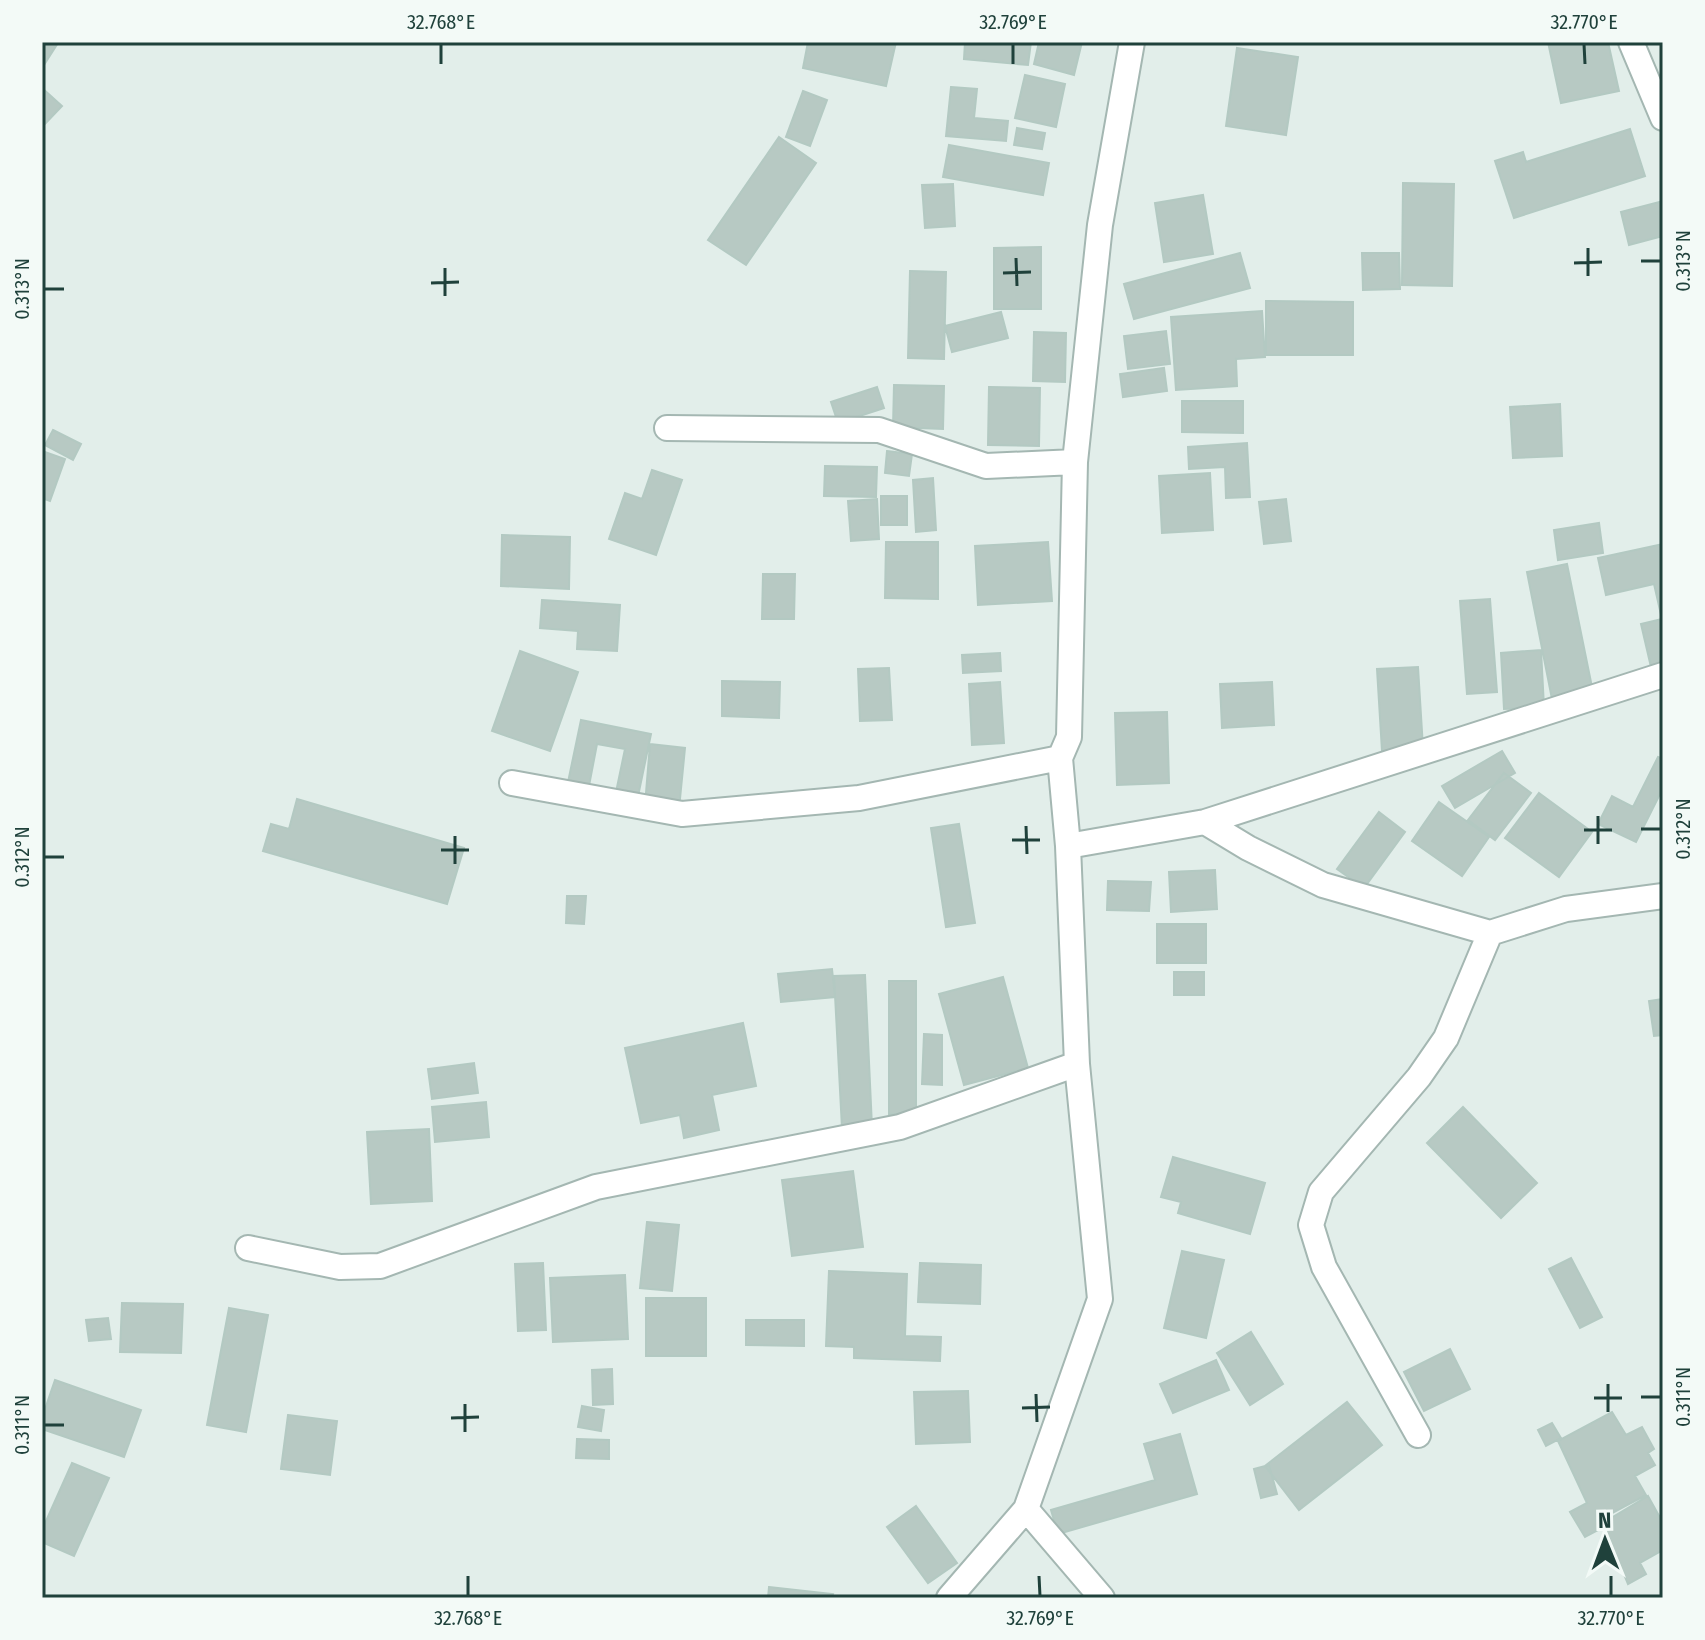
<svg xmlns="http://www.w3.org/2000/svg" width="1705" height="1640" font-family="'Fira Sans Condensed',sans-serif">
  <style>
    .building { fill: #b7c9c3; stroke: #b3c9c2; stroke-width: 2 }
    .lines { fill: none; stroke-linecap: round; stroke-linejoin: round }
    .street-casing { stroke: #a4b7b2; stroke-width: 28 }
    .street { stroke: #fff; stroke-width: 24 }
    .ticks { fill: none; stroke: #1f413b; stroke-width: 3 }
    .neatline { fill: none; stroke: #1f413b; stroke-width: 3 }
    .ticks-label { font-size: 20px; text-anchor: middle; fill: #1f413b }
  </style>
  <rect width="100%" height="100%" fill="#e2eeea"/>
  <path class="building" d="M42,42L58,43L42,68Z
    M808,42H896L886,86L803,68Z
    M965,42H1031L1028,65L964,59Z
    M1039,42H1082L1074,75L1034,64Z
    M1548,42H1608L1619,91L1561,103Z
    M1237,48L1298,57L1286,135L1226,126Z
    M1025,75L1065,84L1056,127L1015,118Z
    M951,87L977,89L974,118L1008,121L1006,141L946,136Z
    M42,88L62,106L42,127Z
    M803,91L827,100L810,146L786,137Z
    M1017,128L1045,133L1042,149L1014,145Z
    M1630,129L1645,176L1514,218L1495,161L1523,152L1526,162Z
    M779,137L816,163L746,265L708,240Z
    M949,145L1049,163L1043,195L943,177Z
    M1403,183L1454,184L1452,286L1402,285Z
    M953,184L955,226L925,228L922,185Z
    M1203,195L1213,254L1164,262L1155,203Z
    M1663,201V236L1629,245L1621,212Z
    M1041,247V309H994V248Z
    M1240,253L1250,288L1134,319L1124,284Z
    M1362,253H1399L1400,289L1363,290Z
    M910,271L946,272L944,359L908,358Z
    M1266,301L1353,302V355H1266Z
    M1262,311L1265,357L1236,359L1237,386L1176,390L1171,317Z
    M1001,312L1008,338L952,352L945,326Z
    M1166,331L1170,364L1128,369L1124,336Z
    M1034,332L1066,333L1065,382L1033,381Z
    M1164,368L1167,391L1123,397L1120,374Z
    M894,385L944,386L943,429L893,427Z
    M877,387L884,408L838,423L831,402Z
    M989,387L1040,388L1039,446L988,445Z
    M1182,401H1243V433L1182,432Z
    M1560,404L1562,456L1513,458L1510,407Z
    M53,430L81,444L73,460L45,445Z
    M1247,443L1250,497L1226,498L1225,467L1189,469L1188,447Z
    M42,451L65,459L50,501L42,498Z
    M887,451L912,454L909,476L885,473Z
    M825,466L877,467L876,497L824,496Z
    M652,470L682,480L656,555L609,539L625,493L642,499Z
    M1210,473L1213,530L1162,533L1159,476Z
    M933,478L936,530L916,532L913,480Z
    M881,496H907V525H881Z
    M877,499L879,539L851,541L848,501Z
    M1286,499L1291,541L1264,544L1259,502Z
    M1599,523L1603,553L1558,560L1554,530Z
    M502,535L570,537L569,589L501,586Z
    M886,542H938V599L885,598Z
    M1048,542L1052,601L978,605L975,546Z
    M1663,544V665L1651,667L1641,624L1662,619L1654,584L1606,595L1598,558Z
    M1567,564L1594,697L1553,704L1527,572Z
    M763,574H795L794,619H762Z
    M1490,599L1497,692L1467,694L1460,601Z
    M542,600L620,605L617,651L577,649L578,631L540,628Z
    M1541,650L1544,707L1504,709L1501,653Z
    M520,651L578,672L550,751L492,731Z
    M1000,653L1001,671L963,673L962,655Z
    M1418,667L1423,748L1382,751L1377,669Z
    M889,668L892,720L860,721L858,669Z
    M722,681L780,682L779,718L722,716Z
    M1000,682L1004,743L972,745L969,684Z
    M1272,682L1274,725L1222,728L1220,684Z
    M1167,712L1169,783L1117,785L1115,713Z
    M581,720L651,734L637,801L615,797L625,749L597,744L588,791L567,787Z
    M650,744L685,748L679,809L645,805Z
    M1502,751L1515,773L1455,808L1442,786Z
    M1658,757L1663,759V788L1636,842L1598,824L1612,796L1633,807Z
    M1504,773L1531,793L1495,840L1468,820Z
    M1539,793L1592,832L1559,877L1505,838Z
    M297,799L464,848L447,904L263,851L271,824L289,829Z
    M1439,802L1489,837L1462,876L1412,841Z
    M1379,812L1405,832L1364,888L1337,869Z
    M959,824L975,923L946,927L931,828Z
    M1215,870L1217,909L1171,912L1169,872Z
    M1108,881L1151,882L1149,911L1107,910Z
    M567,896H586L584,924L566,923Z
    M1157,924H1206V963H1157Z
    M832,969L835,997L781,1002L778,974Z
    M1174,972H1204V995H1174Z
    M865,975L872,1127L842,1128L834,976Z
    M1003,977L1028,1068L964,1085L939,994Z
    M889,981H916V1115L889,1114Z
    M1663,999V1035L1654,1036L1649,1001Z
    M743,1023L756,1086L712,1095L719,1130L684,1138L680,1115L641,1123L625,1048Z
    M924,1034L942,1035V1085L922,1084Z
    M474,1063L478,1093L432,1099L428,1069Z
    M486,1102L489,1137L435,1142L432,1107Z
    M1463,1107L1537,1183L1501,1218L1427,1143Z
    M429,1129L432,1201L371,1204L367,1132Z
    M1173,1157L1265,1183L1250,1234L1178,1213L1181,1202L1161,1197Z
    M853,1171L863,1247L792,1256L782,1180Z
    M647,1222L679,1225L672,1291L640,1288Z
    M1182,1251L1224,1260L1206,1338L1164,1328Z
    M1571,1258L1602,1317L1580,1328L1549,1269Z
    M543,1263L546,1330L518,1331L515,1264Z
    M920,1263L981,1265L980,1304L918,1302Z
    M829,1271L907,1274L905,1336L941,1337L940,1361L854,1358V1347L826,1346Z
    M625,1275L628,1339L553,1342L550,1278Z
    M646,1298H706V1356H646Z
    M122,1303L183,1304L181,1353L120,1352Z
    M229,1308L268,1315L246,1432L207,1425Z
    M108,1318L111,1339L89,1341L86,1320Z
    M746,1320H804V1346L746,1345Z
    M1251,1332L1283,1384L1250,1405L1217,1353Z
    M1450,1349L1470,1389L1424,1411L1404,1372Z
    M1216,1360L1229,1390L1173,1413L1160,1384Z
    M612,1369L613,1404L593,1405L592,1370Z
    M55,1380L141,1410L124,1457L42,1429V1418Z
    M968,1391L970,1442L916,1444L914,1392Z
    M1347,1402L1382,1445L1299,1510L1265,1466Z
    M582,1406L604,1410L601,1431L578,1427Z
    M1612,1412L1626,1435L1642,1427L1654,1449L1648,1453L1655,1465L1635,1476L1646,1495L1597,1521L1602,1528L1585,1537L1570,1512L1587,1503L1558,1441Z
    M288,1415L337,1421L330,1475L281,1469Z
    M1552,1423L1561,1438L1546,1446L1538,1430Z
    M1180,1434L1197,1494L1058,1534L1051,1510L1155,1480L1144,1444Z
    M577,1439L609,1440V1459L576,1458Z
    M72,1463L109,1478L74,1556L42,1542V1530Z
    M1269,1465L1277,1494L1261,1498L1254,1469Z
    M1648,1496L1663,1523V1550L1640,1563L1646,1574L1628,1584L1603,1523Z
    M916,1506L957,1563L928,1583L887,1527Z
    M769,1587L833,1594L832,1598H768Z"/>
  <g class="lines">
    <defs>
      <path id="street" d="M1631,42L1663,118
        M667,428L879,430L986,466L1075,462
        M512,783L682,814L859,798L1060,758
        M1205,822L1248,848L1323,885L1490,933L1566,909L1663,896
        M1068,846L1205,822L1663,675
        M248,1248L340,1267L380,1266L596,1187L900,1127L1077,1064
        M1418,1435L1324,1267L1311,1225L1321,1192L1419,1077L1446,1038L1490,933
        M1026,1509L1102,1598
        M949,1598L1026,1509L1100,1299L1077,1064L1068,846L1060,758L1069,737L1075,462L1100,225L1132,42"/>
    </defs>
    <use href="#street" class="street-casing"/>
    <use href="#street" class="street"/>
  </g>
  <path class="ticks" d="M441,44V64M1013,44V64M1584,44L1585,64M1588,248V276M1016,258L1017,286M1641,261H1661M1574,263L1602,262M445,268V296M1003,273L1031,272M431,283L459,282M44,289H64M1598,816V844M1026,826L1027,854M1641,829H1661M1584,830H1612M455,836V864M1012,840H1040M441,850H469M44,857H64M1608,1384V1412M1036,1394L1037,1422M1641,1397H1661M1594,1398H1622M465,1404V1432M1022,1408L1050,1407M451,1418L479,1417M44,1425H64M468,1576V1596M1039,1576L1040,1596M1611,1576V1596"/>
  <rect width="1705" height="1640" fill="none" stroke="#f3faf7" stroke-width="88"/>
  <g transform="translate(1605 1540) rotate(359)" stroke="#f3faf7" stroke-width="6" paint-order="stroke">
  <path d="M0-6L14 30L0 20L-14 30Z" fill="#1f413b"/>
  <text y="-12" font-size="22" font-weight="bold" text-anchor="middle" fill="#1f413b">N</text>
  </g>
  <rect x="44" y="44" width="1617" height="1552" class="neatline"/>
  <g class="ticks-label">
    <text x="441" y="29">32.768°E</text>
    <text x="1013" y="29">32.769°E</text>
    <text x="1584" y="29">32.770°E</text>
    <text transform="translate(1683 261) rotate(-90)" y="7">0.313°N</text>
    <text transform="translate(22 289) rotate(-90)" y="7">0.313°N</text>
    <text transform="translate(1683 829) rotate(-90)" y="7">0.312°N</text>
    <text transform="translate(22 857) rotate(-90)" y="7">0.312°N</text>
    <text transform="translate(1683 1397) rotate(-90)" y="7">0.311°N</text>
    <text transform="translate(22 1425) rotate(-90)" y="7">0.311°N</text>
    <text x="468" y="1625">32.768°E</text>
    <text x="1040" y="1625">32.769°E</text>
    <text x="1611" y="1625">32.770°E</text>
  </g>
</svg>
